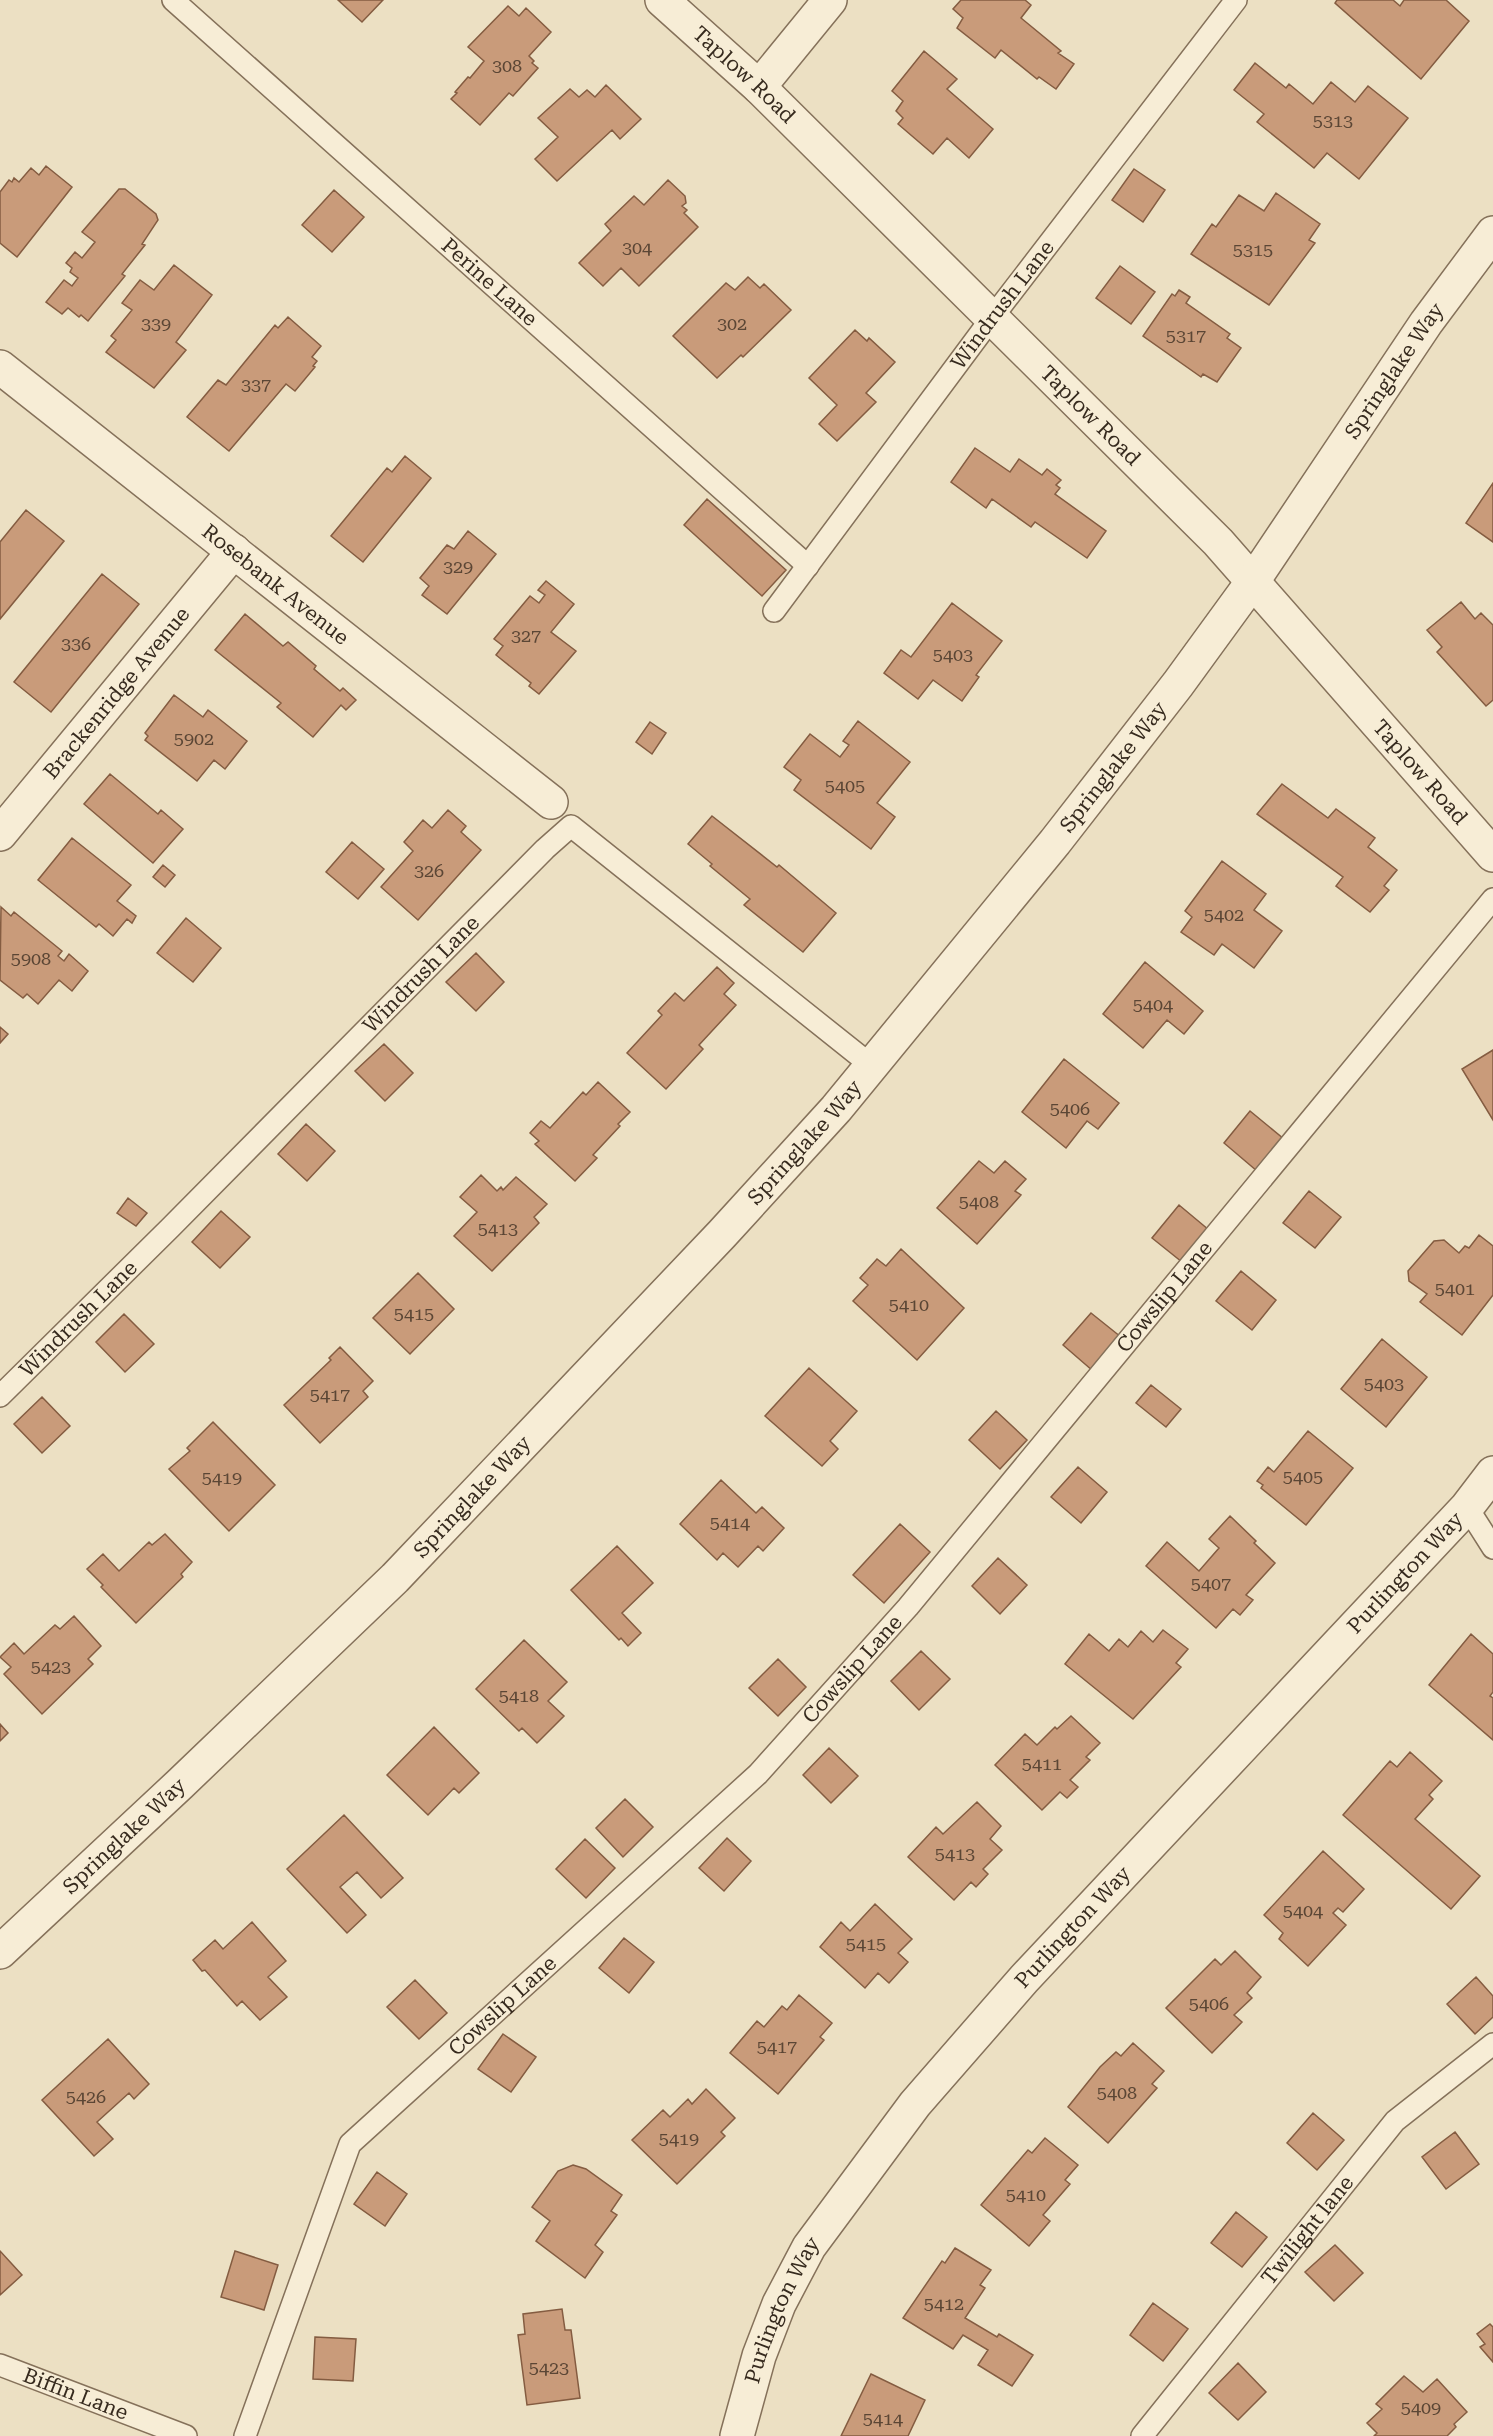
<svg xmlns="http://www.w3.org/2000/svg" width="1493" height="2436" font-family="'Roboto Serif',serif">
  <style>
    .building { fill: #c99b7a; stroke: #845c41; stroke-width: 1.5 }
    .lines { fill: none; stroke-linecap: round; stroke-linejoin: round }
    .service-casing { stroke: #85715a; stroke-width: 24 }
    .minor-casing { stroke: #85715a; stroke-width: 36 }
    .tertiary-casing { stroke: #85715a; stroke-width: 36 }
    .service { stroke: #f7edd6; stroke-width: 21 }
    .minor { stroke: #f7edd6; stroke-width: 33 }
    .tertiary { stroke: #f7edd6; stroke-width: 33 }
    .labels { text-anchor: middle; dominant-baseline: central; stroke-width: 6; stroke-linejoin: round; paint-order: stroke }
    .number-label { font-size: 18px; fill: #5b4635 }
    .street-label { font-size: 21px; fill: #362a1e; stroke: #f4ead2 }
  </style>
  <rect width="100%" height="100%" fill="#ece0c3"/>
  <path class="building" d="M338,0H383L362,22Z
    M961,0H1025L1031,5L1021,18L1061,51L1058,53L1074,64L1056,89L1039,77L1037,79L1001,50L995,58L957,28L963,18L953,9Z
    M1337,0H1393L1400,6L1404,0H1446L1469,21L1421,79L1335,3Z
    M508,6L519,16L526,8L551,32L529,56L534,61L532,63L538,68L513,96L509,93L480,125L451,99L457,93L455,92L468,77L470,78L484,61L468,47Z
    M924,51L957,79L947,89L993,129L969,158L947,138L933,154L898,124L903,118L896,111L903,101L892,91Z
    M1255,63L1286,88L1289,84L1313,104L1331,82L1355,102L1368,86L1408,118L1359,179L1327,153L1314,168L1257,122L1264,114L1234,90Z
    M606,85L641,119L620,139L612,130L557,181L535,159L558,137L538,118L570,89L579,97L587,90L595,97Z
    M46,166L72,187L17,257L0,243V192L9,180L12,182L14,178L19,182L31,168L39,175Z
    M1134,169L1165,190L1143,222L1112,200Z
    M668,180L685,196L686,203L682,206L687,210L684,213L698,227L639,286L621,268L603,286L579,263L611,231L605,224L634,196L644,205Z
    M119,189H125L156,214L158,220L142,244L145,245L122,274L125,276L88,321L81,315L79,317L68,308L62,314L46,302L64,280L72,286L78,278L70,272L72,268L66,263L75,252L82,258L95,242L82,232Z
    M334,190L364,217L332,252L302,225Z
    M1276,193L1320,224L1309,240L1315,243L1269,305L1191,254L1212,224L1216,227L1239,195L1264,211Z
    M174,265L212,295L176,342L186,350L154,388L106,352L116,340L111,336L132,310L122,303L140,280L154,290Z
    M1120,266L1155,292L1131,324L1096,298Z
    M748,277L760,288L764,284L791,310L743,357L741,355L717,378L673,336L726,283L735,290Z
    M1179,290L1190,297L1186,303L1230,334L1227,338L1241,348L1217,382L1203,374L1201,377L1143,336L1172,294L1175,296Z
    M288,317L321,346L312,357L317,361L313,366L315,367L295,391L286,384L229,451L187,417L218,380L226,385L275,325L278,328Z
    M855,330L867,341L869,338L895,362L866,393L876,402L837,441L819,424L837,405L809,378Z
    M975,448L1010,472L1019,459L1042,475L1047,469L1061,480L1056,485L1060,488L1055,494L1106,531L1087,558L1035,522L1031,527L992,499L986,508L951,482Z
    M405,456L431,478L363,562L331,536L387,468L392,472Z
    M1493,483V542L1466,523Z
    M707,499L786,570L762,596L684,525Z
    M26,510L64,541L0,619V542Z
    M468,531L496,554L447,614L422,595L429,586L420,578L447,545L454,549Z
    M102,574L139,604L51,712L14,682Z
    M546,581L574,604L551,632L576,651L539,694L529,686L531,683L496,655L503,646L494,639L530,596L539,603L545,595L538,590Z
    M1461,602L1475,619L1481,613L1493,625V700L1486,706L1437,652L1442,647L1427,630Z
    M952,603L1002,641L976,675L979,677L962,701L933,680L918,699L884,673L901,650L911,657Z
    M245,614L283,646L288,642L316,666L314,669L340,691L343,688L356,700L346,710L341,705L313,737L277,707L281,703L215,650Z
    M174,695L203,717L208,710L247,741L225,769L214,760L197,781L145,740L148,736L145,733Z
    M858,721L910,762L877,803L895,817L871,849L794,790L801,780L784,767L810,734L840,757L849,745L843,741Z
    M650,722L666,733L652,754L636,742Z
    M110,774L158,814L161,810L183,829L153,863L84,804Z
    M1282,784L1328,818L1336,809L1375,838L1368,847L1397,870L1384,886L1389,890L1370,912L1336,886L1343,877L1257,814Z
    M448,810L466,826L461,832L481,850L418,920L381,887L413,851L404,842L423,820L432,828Z
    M712,816L777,867L779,865L836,913L803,952L744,905L750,899L710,866L712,864L688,844Z
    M72,838L131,885L117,901L136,916L132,923L127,919L113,936L99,924L96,927L38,880Z
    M352,842L384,869L358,899L326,872Z
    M1222,861L1266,894L1254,910L1282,931L1254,968L1222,944L1214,955L1181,932L1192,917L1185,911Z
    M163,865L175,875L165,887L153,877Z
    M1,907L11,916L14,912L62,951L58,956L64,961L69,954L88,971L72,991L59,980L38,1004L27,994L23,998L0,980Z
    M186,918L221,948L193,982L157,953Z
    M476,953L504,982L476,1011L446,982Z
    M1145,962L1203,1011L1184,1034L1167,1020L1143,1048L1103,1014Z
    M717,967L734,983L724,994L736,1005L699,1045L703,1049L666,1089L627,1053L662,1015L658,1011L675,993L684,1001Z
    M0,1027L8,1034L0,1043Z
    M384,1044L413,1073L385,1101L355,1071Z
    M1493,1050V1120L1462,1069Z
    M1064,1059L1119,1103L1098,1129L1087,1121L1066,1148L1022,1112Z
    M598,1082L630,1112L618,1124L620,1126L593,1155L597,1158L575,1181L535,1144L539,1141L530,1133L541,1121L550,1128L583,1092L586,1095Z
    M1250,1111L1284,1139L1257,1171L1224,1143Z
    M306,1124L335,1151L307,1181L278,1154Z
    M979,1161L994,1173L1005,1161L1026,1179L1015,1191L1021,1195L977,1244L937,1208Z
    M481,1175L497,1191L501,1187L503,1190L516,1177L547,1204L534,1217L539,1223L492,1271L454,1236L477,1212L460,1197Z
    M1309,1191L1341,1217L1315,1248L1283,1223Z
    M128,1198L147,1213L136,1226L117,1213Z
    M1179,1205L1209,1230L1182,1262L1152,1238Z
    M221,1211L250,1237L220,1268L192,1242Z
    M1479,1235L1493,1246V1295L1462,1335L1420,1302L1427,1294L1409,1281L1408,1271L1434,1241L1444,1240L1459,1253L1465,1246L1469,1248Z
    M901,1249L964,1308L917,1360L853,1301L868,1285L860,1278L877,1259L886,1266Z
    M1241,1271L1276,1300L1252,1330L1216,1301Z
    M418,1273L454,1309L410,1354L373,1318Z
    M1091,1313L1121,1337L1093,1371L1063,1345Z
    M124,1314L154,1344L125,1372L96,1342Z
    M1382,1339L1427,1377L1386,1427L1341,1389Z
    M340,1347L373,1381L363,1391L368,1397L320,1443L284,1405L331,1360L329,1358Z
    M809,1368L857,1411L830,1441L838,1449L822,1466L765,1416Z
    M1151,1385L1181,1409L1166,1427L1136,1403Z
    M42,1397L70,1426L42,1453L14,1424Z
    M996,1411L1027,1440L1000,1469L969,1440Z
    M213,1422L275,1485L229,1531L169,1469L190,1451L187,1448Z
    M1308,1431L1353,1468L1306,1525L1261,1488L1263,1485L1257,1481L1268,1467L1274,1472Z
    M1078,1467L1107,1492L1081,1523L1051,1497Z
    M721,1480L756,1513L762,1507L784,1528L763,1551L758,1546L738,1567L723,1553L717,1560L680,1524Z
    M1230,1516L1256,1541L1254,1543L1275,1563L1246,1595L1253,1600L1240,1615L1233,1609L1216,1628L1146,1566L1167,1542L1199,1571L1219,1548L1209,1539Z
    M900,1524L930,1552L884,1603L853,1575Z
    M165,1534L192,1562L181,1574L183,1577L136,1623L101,1587L103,1585L87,1569L103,1554L119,1571L149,1542L152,1545Z
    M617,1546L653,1583L622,1613L641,1633L628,1646L621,1638L619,1640L571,1590Z
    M998,1558L1027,1585L1000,1614L972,1586Z
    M74,1616L101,1646L88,1659L93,1664L42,1714L4,1674L11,1667L0,1657L14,1643L24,1654L55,1625L60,1629Z
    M1163,1630L1188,1649L1176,1663L1181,1667L1133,1719L1065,1664L1089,1634L1109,1651L1119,1639L1128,1647L1141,1631L1153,1642Z
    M1471,1634L1493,1654V1692L1490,1696L1493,1698V1740L1429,1685Z
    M524,1640L567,1682L548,1701L564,1716L537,1743L522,1728L519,1731L476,1689Z
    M921,1651L950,1679L919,1710L891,1681Z
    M778,1659L806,1687L778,1716L749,1688Z
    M1071,1716L1100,1743L1086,1757L1090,1760L1070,1780L1078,1787L1067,1798L1060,1792L1042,1810L995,1765L1025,1734L1037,1745L1055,1727L1057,1729Z
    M0,1724L8,1733L0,1741Z
    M434,1727L479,1773L459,1793L454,1788L428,1815L387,1775Z
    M829,1748L858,1776L831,1803L803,1775Z
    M1410,1752L1442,1781L1429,1795L1433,1799L1415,1819L1480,1876L1451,1909L1343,1815L1390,1761L1397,1767Z
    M625,1799L653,1827L623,1857L596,1828Z
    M977,1802L1001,1826L990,1839L1002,1850L983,1869L988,1874L976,1887L971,1882L954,1900L908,1857L936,1827L943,1834Z
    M344,1815L403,1878L381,1898L357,1872L340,1887L366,1915L347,1933L287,1869Z
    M727,1838L751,1861L724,1891L699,1868Z
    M585,1839L615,1868L586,1898L556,1869Z
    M1323,1851L1364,1889L1343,1912L1338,1908L1333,1913L1346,1925L1308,1966L1279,1939L1283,1933L1264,1915Z
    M875,1904L912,1939L898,1953L908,1962L889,1983L878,1973L865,1988L820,1947L841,1922L850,1931Z
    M252,1922L286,1961L268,1977L287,1997L260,2020L242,2001L237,2006L205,1970L202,1971L193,1960L215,1940L223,1949Z
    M624,1938L654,1962L629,1993L599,1968Z
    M1235,1951L1261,1977L1247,1993L1252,1998L1234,2015L1242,2022L1212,2053L1166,2008L1215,1959L1221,1965Z
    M1476,1977L1493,1996V2017L1475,2034L1447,2004Z
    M415,1980L447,2013L419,2039L387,2007Z
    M799,1995L832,2023L820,2037L824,2040L778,2094L730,2053L757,2021L764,2027L782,2006L787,2010Z
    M503,2034L536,2057L511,2092L478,2069Z
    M108,2039L149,2084L134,2099L129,2093L97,2122L113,2139L94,2156L42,2100Z
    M1133,2043L1164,2071L1152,2084L1157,2088L1108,2143L1068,2107L1100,2067L1116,2052L1121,2056Z
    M706,2089L735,2118L721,2132L725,2136L677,2184L632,2140L663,2110L670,2117L688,2099L692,2104Z
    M1313,2113L1344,2140L1317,2170L1287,2143Z
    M1455,2132L1479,2164L1446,2189L1422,2157Z
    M1045,2138L1078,2165L1065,2180L1070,2184L1043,2215L1050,2221L1029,2246L981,2205L1028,2150L1032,2153Z
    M573,2165L586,2169L622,2195L611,2211L617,2215L595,2245L603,2252L585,2278L536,2241L550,2221L532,2207L558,2171Z
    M377,2172L407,2194L385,2226L354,2204Z
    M1236,2212L1267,2237L1242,2267L1211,2243Z
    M1335,2245L1363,2273L1334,2301L1305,2272Z
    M955,2248L991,2270L980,2285L985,2288L965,2318L997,2337L999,2334L1033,2355L1012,2386L978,2365L988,2350L963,2335L953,2349L903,2318L942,2261L945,2263Z
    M0,2251L22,2275L0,2295Z
    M235,2251L278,2265L264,2310L221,2297Z
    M1153,2303L1188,2329L1163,2361L1130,2335Z
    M562,2309L565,2330H571L580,2398L527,2405L518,2335L525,2334L523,2314Z
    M1490,2324L1493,2327V2362L1480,2347L1485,2344L1477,2334Z
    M315,2337L356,2339L353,2381L313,2379Z
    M1238,2363L1266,2392L1238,2420L1209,2393Z
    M871,2374L925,2400L908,2436H841Z
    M1404,2376L1423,2392L1437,2379L1467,2412L1454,2424L1456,2427L1447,2436H1374L1377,2433L1367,2423L1382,2409L1376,2404Z"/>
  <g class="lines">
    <defs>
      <g id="service">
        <path id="s1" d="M173,0L808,566"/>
        <path id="s2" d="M774,611L991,319L1236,0"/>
        <path id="s3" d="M0,1396L170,1228L545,849L571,826L872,1066"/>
        <path d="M1467,1507L1493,1548"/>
        <path id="s4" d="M0,2365L186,2436"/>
        <path id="s5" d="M245,2436L350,2144L758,1774L908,1607L1493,899"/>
        <path id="s6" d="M1142,2436L1395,2121L1493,2044"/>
      </g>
      <g id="minor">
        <path id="s7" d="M662,0L759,87L1218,542L1493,855"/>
        <path d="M759,87L830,0"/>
        <path id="s8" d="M0,367L551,802"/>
        <path id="s9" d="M0,834L234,551"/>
        <path id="s10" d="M737,2436L759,2356L779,2304L809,2247L915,2104L1024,1979L1467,1507L1493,1473"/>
      </g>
      <g id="tertiary">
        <path id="s11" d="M0,1952L180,1784L395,1578L722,1234L836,1109L1055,842L1178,684L1253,581L1426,323L1493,233"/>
      </g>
    </defs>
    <use href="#service" class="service-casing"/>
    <use href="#minor" class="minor-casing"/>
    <use href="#tertiary" class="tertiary-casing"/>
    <use href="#service" class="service"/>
    <use href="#minor" class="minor"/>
    <use href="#tertiary" class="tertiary"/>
  </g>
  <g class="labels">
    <g class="number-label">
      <text x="507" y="65">308</text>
      <text x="1333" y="120">5313</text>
      <text x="637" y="247">304</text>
      <text x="1253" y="249">5315</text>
      <text x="156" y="323">339</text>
      <text x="732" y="323">302</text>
      <text x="1186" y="335">5317</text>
      <text x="256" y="384">337</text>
      <text x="458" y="566">329</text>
      <text x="526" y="635">327</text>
      <text x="76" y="643">336</text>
      <text x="953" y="654">5403</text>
      <text x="194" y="738">5902</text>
      <text x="845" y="785">5405</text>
      <text x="429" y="870">326</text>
      <text x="1224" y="914">5402</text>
      <text x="31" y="958">5908</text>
      <text x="1153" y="1004">5404</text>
      <text x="1070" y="1108">5406</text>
      <text x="979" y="1201">5408</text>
      <text x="498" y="1228">5413</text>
      <text x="1455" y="1288">5401</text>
      <text x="909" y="1304">5410</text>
      <text x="414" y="1313">5415</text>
      <text x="1384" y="1383">5403</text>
      <text x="330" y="1394">5417</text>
      <text x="1303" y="1476">5405</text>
      <text x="222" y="1477">5419</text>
      <text x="730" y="1522">5414</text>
      <text x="1211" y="1583">5407</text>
      <text x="51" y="1666">5423</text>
      <text x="519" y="1695">5418</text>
      <text x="1042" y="1763">5411</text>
      <text x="955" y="1853">5413</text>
      <text x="1303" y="1910">5404</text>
      <text x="866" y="1943">5415</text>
      <text x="1209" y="2003">5406</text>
      <text x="777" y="2046">5417</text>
      <text x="1117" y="2092">5408</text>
      <text x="86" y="2096">5426</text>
      <text x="679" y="2138">5419</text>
      <text x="1026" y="2194">5410</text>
      <text x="944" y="2303">5412</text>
      <text x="549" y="2367">5423</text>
      <text x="1421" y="2407">5409</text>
      <text x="883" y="2418">5414</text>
    </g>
    <g class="street-label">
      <text stroke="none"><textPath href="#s7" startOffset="111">Taplow Road</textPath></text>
      <text stroke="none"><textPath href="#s1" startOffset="424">Perine Lane</textPath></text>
      <text stroke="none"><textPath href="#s2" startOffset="382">Windrush Lane</textPath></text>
      <text stroke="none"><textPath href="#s11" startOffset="2114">Springlake Way</textPath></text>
      <text stroke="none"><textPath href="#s7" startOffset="597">Taplow Road</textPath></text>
      <text stroke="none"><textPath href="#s8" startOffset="351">Rosebank Avenue</textPath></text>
      <text stroke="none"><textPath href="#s9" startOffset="183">Brackenridge Avenue</textPath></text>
      <text stroke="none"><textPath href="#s11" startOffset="1628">Springlake Way</textPath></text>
      <text stroke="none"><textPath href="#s7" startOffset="1083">Taplow Road</textPath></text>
      <text stroke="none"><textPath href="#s3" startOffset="596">Windrush Lane</textPath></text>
      <text stroke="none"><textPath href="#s11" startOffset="1142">Springlake Way</textPath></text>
      <text stroke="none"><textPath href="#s5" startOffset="1488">Cowslip Lane</textPath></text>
      <text stroke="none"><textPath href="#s3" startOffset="110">Windrush Lane</textPath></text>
      <text stroke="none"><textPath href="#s11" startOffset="656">Springlake Way</textPath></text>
      <text stroke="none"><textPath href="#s10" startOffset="1104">Purlington Way</textPath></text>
      <text stroke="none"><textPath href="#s5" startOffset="1002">Cowslip Lane</textPath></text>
      <text stroke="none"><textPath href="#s11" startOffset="170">Springlake Way</textPath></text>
      <text stroke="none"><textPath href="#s10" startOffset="618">Purlington Way</textPath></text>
      <text stroke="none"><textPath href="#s5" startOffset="516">Cowslip Lane</textPath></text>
      <text stroke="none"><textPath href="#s6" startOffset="264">Twilight lane</textPath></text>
      <text stroke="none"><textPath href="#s10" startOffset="134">Purlington Way</textPath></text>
      <text stroke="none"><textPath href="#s4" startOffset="81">Biffin Lane</textPath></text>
    </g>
  </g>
</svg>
